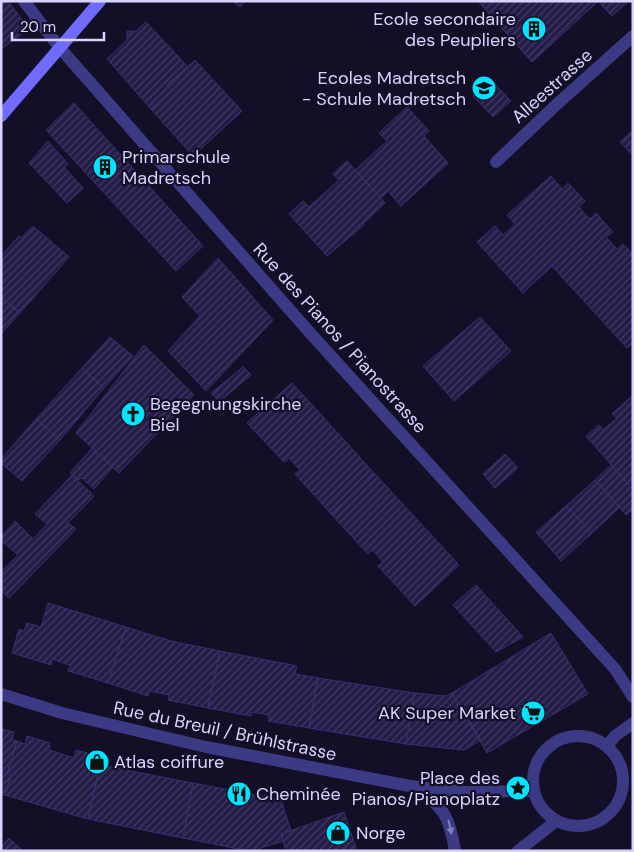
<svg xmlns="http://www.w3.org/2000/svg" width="634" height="852" font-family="'DM Sans',sans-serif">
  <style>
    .building { fill: url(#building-hatch); stroke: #3b2d73 }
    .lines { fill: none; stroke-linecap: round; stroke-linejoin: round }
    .minor { stroke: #3d3a85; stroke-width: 12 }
    .tertiary { stroke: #3d3a85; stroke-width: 12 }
    .secondary { stroke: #6f6bff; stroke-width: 12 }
    .oneway { fill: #837fbc }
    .labels { text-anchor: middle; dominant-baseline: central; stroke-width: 4.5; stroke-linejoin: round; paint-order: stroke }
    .poi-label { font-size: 18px; fill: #d9d4ff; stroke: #130f26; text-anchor: start }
    .street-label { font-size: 18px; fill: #d9d4ff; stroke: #130f26 }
  </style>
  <defs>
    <pattern id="building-hatch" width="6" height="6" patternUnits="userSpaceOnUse" patternTransform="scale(1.25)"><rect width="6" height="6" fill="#241b47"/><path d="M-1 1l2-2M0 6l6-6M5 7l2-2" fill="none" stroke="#433b63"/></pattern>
  </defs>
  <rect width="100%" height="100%" fill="#130f26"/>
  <path class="building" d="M1,1H8L29,29L1,49Z
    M232,1H245L240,7Z
    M478,1H598L532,62Z
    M478,1H598L532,62Z
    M598,1H628L612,16Z
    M598,1H628L612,16Z
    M146,22L188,67L167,85L172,90L151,109L107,59L127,40V31H136Z
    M195,60L242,111L193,156L151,109L172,90L167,85Z
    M484,80L487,84L491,80L511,101L493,117L473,96L479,91L475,88Z
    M74,103L203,246L176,271L46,130Z
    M407,107L429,131L424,136L448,163L401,206L388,191L381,198L355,170L387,141L379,133Z
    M633,130V156L620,142Z
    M48,141L68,164L64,167L83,188L67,203L29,163Z
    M347,161L385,203L363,224L364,225L327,256L289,214L303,201L309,207L339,180L333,174Z
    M551,176L562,189L568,183L585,201L579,207L590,219L596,213L613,232L606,237L617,249L623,244L633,254V343L627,348L552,266L523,293L477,242L495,226L503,235L509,230L515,224L507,215Z
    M33,226L69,257L20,313L1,297V256L19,236L21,238Z
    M218,258L273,320L206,391L168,351L200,316L182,297Z
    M1,297L20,313L1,334Z
    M480,317L511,351L454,401L423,366Z
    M110,337L133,356L104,388L82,368Z
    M144,345L194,395L119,473L76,433Z
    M243,367L251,375L219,402L211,393Z
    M82,368L104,388L60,440L36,419Z
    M292,383L375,474L331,514L295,474L300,470L289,458L284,462L247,423Z
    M633,395V482L629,485L586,436L599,425L603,430L617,418L612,414Z
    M36,419L60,440L22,481L1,463V459Z
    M92,448L113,467L94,489L82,478L78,480L70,473Z
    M505,454L518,468L495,488L483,474Z
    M611,465L633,489V509L626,515L595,480Z
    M375,474L459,565L415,606L378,566L383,562L377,555L372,550L368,554L331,514Z
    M72,475L94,496L68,523L76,529L9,598L1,591V572L18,555L1,540V537L15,521L33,539L47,524L35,514Z
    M595,480L620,507L592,533L566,506Z
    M566,506L592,533L561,561L536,532Z
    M476,585L523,637L496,652L453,605Z
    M48,603L126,627L108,683L68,671L70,665L60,662L52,659L51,665L12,653L19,629L24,631L27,623L41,627Z
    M126,627L171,641L220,651L208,708L168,700L169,695L149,691L148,696L108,683Z
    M551,633L588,694L487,753L452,693Z
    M220,651L297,666L295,674L318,678L309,728L268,721L269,715L252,712L251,716L208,708Z
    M318,678L414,693L406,744L309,728Z
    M414,693L446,696L452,693L481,740L464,750L406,744Z
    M1,729L14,732L12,740L17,741L7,774L11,775L5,795L1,794Z
    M27,736L50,743L49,750L74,758L76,750L98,756L97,764L100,765L88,819L5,795L11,775L7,774L17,741L25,744Z
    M100,765L193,783L183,838L88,819Z
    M193,783L281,800L291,831L281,834L283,841L261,848L260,851H249L183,838Z
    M344,812L357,851H286L281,834Z
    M9,838L23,851L1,850V847Z"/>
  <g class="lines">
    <path class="minor" d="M24,1L60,48L311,334L615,669L633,697
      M496,162L556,105L633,36"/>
    <path class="tertiary" d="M1,694L62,713L206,747L410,786L465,792L533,791
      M533 781a45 45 0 1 1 90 0a45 45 0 1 1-90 0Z
      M607,746L615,736L633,723
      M414,789C445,806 449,817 455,851
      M518,851L556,821"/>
    <path class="secondary" d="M1,116L100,1"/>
  </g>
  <defs><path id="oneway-solid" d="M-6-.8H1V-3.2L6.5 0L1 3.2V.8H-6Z" transform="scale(1.25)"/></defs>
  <use class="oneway" href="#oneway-solid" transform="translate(450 827) rotate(77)"/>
  <defs>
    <symbol id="building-disc" viewBox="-11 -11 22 22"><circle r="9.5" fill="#00e5ff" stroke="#130f26"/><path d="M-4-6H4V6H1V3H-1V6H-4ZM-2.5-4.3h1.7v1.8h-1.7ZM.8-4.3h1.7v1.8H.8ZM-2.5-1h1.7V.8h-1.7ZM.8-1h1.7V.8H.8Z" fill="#111"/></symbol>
    <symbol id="school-disc" viewBox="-11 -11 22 22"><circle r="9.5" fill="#00e5ff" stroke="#130f26"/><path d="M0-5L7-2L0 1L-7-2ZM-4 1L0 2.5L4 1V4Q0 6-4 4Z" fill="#111"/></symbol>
    <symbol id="church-disc" viewBox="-11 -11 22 22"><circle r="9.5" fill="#00e5ff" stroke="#130f26"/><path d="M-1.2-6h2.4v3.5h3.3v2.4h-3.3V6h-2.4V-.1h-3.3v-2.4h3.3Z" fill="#111"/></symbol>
    <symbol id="supermarket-disc" viewBox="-11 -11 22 22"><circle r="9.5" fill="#00e5ff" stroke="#130f26"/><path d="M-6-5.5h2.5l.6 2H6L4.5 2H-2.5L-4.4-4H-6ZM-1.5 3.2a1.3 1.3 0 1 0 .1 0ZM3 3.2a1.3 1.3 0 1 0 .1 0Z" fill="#111"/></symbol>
    <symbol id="shop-disc" viewBox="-11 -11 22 22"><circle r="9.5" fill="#00e5ff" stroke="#130f26"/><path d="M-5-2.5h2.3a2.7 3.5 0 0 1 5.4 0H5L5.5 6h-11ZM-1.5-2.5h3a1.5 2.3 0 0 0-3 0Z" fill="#111"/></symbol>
    <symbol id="sight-disc" viewBox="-11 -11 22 22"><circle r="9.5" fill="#00e5ff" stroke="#130f26"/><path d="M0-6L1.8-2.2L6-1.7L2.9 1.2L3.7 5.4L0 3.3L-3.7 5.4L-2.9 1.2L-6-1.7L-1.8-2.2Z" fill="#111"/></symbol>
    <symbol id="restaurant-disc" viewBox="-11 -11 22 22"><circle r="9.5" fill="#00e5ff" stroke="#130f26"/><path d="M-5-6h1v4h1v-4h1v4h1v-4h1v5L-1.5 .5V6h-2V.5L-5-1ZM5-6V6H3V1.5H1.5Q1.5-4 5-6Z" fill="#111"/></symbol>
  </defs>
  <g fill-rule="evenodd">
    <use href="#building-disc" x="520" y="15" width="28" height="28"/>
    <use href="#school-disc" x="470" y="74" width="28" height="28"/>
    <use href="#building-disc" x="91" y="153" width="28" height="28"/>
    <use href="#church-disc" x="119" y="400" width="28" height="28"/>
    <use href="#supermarket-disc" x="519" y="699" width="28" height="28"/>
    <use href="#shop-disc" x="83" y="748" width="28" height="28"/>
    <use href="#sight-disc" x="504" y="774" width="28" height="28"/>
    <use href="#restaurant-disc" x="225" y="780" width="28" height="28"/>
    <use href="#shop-disc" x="324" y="819" width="28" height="28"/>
  </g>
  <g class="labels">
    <g class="poi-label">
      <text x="516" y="19" text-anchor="end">Ecole secondaire<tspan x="516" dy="21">des Peupliers</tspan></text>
      <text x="466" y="78" text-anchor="end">Ecoles Madretsch<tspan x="466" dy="21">- Schule Madretsch</tspan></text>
      <text x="122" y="157">Primarschule<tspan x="122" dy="21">Madretsch</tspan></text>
      <text x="150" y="404">Begegnungskirche<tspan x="150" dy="21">Biel</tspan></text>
      <text x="516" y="713" text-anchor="end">AK Super Market</text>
      <text x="114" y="762">Atlas coiffure</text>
      <text x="500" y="778" text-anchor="end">Place des<tspan x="500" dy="21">Pianos/Pianoplatz</tspan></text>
      <text x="256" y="794">Cheminée</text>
      <text x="356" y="833">Norge</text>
    </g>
    <g class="street-label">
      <text transform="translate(552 86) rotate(-42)">Alleestrasse</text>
      <text transform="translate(340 338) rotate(48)">Rue des Pianos / Pianostrasse</text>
      <text transform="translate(225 731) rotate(12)">Rue du Breuil / Brühlstrasse</text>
    </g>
  </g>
  <rect width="634" height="852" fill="none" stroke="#d9d4ff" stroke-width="5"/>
  <path d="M12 32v8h92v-8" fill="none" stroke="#d9d4ff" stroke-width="2.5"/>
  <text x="20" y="32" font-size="15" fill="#d9d4ff" stroke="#130f26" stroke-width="4" paint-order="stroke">20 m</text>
</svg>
